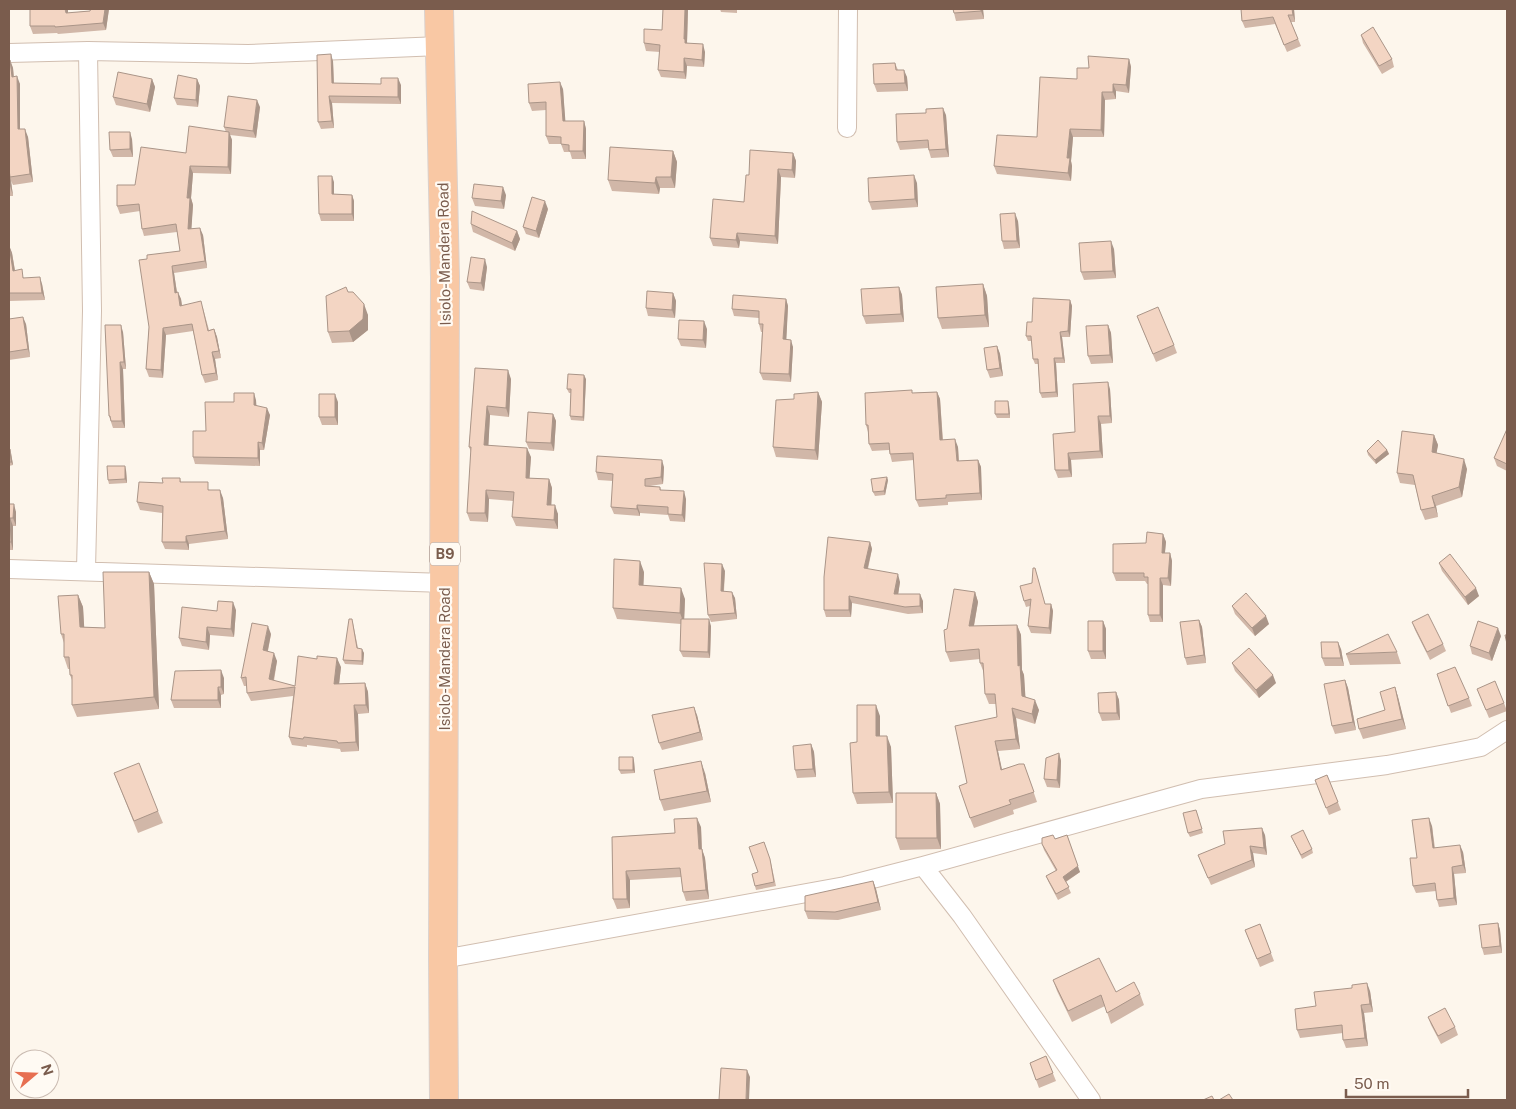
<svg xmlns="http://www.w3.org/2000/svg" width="1516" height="1109" font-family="'Public Sans',sans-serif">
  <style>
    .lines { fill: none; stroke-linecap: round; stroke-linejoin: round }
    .minor-casing { stroke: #d1beb0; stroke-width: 20 }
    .trunk-casing { stroke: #dad1cd; stroke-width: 30 }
    .minor { stroke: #fff; stroke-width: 18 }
    .trunk { stroke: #f9c8a4; stroke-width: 28 }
    .wall { fill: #d1b7a8 }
    .shaded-wall { fill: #aa9588 }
    .building { fill: #f3d5c3; stroke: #aa9588 }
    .labels { text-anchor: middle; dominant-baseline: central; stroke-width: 4.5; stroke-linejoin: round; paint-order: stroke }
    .shield { fill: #fffaf3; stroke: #a28b7f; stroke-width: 1 }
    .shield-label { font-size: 14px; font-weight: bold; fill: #7a5c4d }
    .street-label { font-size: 15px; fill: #7a5c4d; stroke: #fffaf3 }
  </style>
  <rect width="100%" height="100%" fill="#fdf6ec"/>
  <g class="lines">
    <defs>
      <path id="minor" d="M9,53L88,51L248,54L440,46
        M847,128L848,9
        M9,569L445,583
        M86,570L92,311L88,51
        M923,866L962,916L1091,1100
        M443,959L845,886L923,866L1201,789L1387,765L1456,752L1481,747L1507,730"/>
      <path id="trunk" d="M439,9L445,277L443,959L444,1100"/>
    </defs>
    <use href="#minor" class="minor-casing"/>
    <use href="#trunk" class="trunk-casing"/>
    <use href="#minor" class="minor"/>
    <use href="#trunk" class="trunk"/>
  </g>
  <path class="wall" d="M109,9L106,30L58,34L57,33L33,34L30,26L68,13Z
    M663,9H688L687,43L705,52L704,67L687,66L686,79L661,77L658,70L660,52L646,51L644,43L662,30Z
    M720,9H737V13L721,12Z
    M953,9H983L984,19L956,21Z
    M1241,9H1294L1295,22H1291L1301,46L1287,52L1275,24L1245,28L1242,21Z
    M1361,35L1392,59L1394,67L1382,74L1363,43Z
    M1129,59L1131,67L1129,93L1116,91V99L1105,100L1104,137H1073L1071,161L1072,166L1071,181L997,174L994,166L1037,137L1077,79L1089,68Z
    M10,60L13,68L14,76L20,84V129L28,137L33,182L13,185L11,181L13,196H9V61Z
    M333,61L334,83L401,85V104L332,103L334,128L321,129L318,122Z
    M895,63L898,70L907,77L908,91L877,92L874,84Z
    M152,79L155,87L150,112L116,105L113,97Z
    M197,79L200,86L198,107L177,105L174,98Z
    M563,89L565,121H584L586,129V159H572L570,152H564L561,144H549L546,136V110L532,111L529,103Z
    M260,107L256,138L230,135L232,140L231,174L193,173L191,198L193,205L191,229L203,235L207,268L174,273L177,292L181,299L182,306L203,308L209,330L214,329L217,337L221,358L215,359L218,380L205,383L202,375L193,331L166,335L163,378L149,377L146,369L149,327L147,259L180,251L177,232L144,236L142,229L140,211L120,214L117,206L135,185L186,153L226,132L224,127Z
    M946,115L949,157L931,158L928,148L900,150L897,142Z
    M132,139L133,157H113L110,150Z
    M673,151L677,162L675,188H660L659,194L612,191L608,180Z
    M793,153L796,161L795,178L781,177L778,244L740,241L739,248L713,246L710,238L744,202L749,175Z
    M334,182V194L352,195L354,201V221H321L319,214Z
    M917,183L918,207L872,210L869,202Z
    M506,195L504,209L475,206L472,198Z
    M548,209L539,238L526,234L523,227Z
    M1018,221L1020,248L1004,249L1002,241Z
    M471,224L517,231L520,239L515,251L473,232Z
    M9,246L12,253L15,270L24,278L42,284L45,300L9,301Z
    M1114,249L1116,278L1084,280L1081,272Z
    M487,267L484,291L470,289L467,282Z
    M983,284L987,296L989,327L942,329L938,318Z
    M899,287L902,295L904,322L866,324L863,316Z
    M348,292L368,315V330L353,342L332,343L328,332Z
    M673,293L676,301L675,318L648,316L646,308Z
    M786,299L788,306L786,339L793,347L791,382L763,380L760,373L762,332H761L759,324V318L734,316L732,309Z
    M1070,300L1072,306L1070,337H1062L1065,363H1056L1058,397L1042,398L1040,393L1038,364H1035L1033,359L1032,341H1028L1026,336L1032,322Z
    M1137,316L1174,345L1177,353L1156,362Z
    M9,319L26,324L30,357L9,360Z
    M1108,325L1111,333L1113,363L1091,364L1088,356Z
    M707,329L706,348L681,346L678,339Z
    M123,332L126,369H123L125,428H113L109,416Z
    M997,346L1000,354L1003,376L990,378L987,370Z
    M475,368L511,379L509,417L490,415L488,445L531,457L529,478L549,479L552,488L551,505L558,514V529L516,526L512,517L513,501L489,499L488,522L470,521L467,513L471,452L469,447Z
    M586,379L584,421L571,420L570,416L571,393H569L567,389Z
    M1110,389L1112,423L1101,424L1103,458L1071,460L1072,477L1058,478L1055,470L1075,432Z
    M818,392L822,402L818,460L776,457L773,447L794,399Z
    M937,392L940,399L943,440L958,447L959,461L978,460L981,467L982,500L948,502V505L919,507L916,500L914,460L892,462L889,450L872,451L869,444L868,432L866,425L913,393Z
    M256,400V406L270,415L264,450H260V466L195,464L193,457L206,431L234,402Z
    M338,402V425H322L319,417Z
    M1009,405L1010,418H997L995,414Z
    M553,414L556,421L554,451L529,449L526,442Z
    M1507,429V471L1497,466L1494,458Z
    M1434,435L1438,445L1436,453L1467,469L1462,497L1436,506L1438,517L1425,520L1421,510L1415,485L1400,483L1397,473Z
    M9,449H10L11,453L13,465L9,466Z
    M1387,450L1389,454L1376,464L1368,455L1367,451Z
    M664,467L663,484L650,486L660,487L661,490L686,499L685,522L670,521L668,515L640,513V516L614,514L611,507L613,481L598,480L596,472Z
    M126,470L127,483L109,484L108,480Z
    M180,478L181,482L210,490L223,498L228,539L189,544V550L165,549L162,542V513L140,510L137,502L163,483Z
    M888,480L885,495L875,496L873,492Z
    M9,504L16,512V526H13V550H9Z
    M1163,534L1166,542L1165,553H1170L1172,561L1171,586L1163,585V622H1150L1148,615V584H1147L1145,581H1116L1113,573L1146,543Z
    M870,542L872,549L868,569L900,582L898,594L923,601V613L908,614L852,603L851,617H826L824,610Z
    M1439,563L1479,596L1468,605L1442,571Z
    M1035,568L1045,604H1051L1053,611L1051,634L1031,633L1028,626L1030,606L1026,607L1024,601L1032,583Z
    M725,571L724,591L735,598L737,619L711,622L708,615Z
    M149,572L154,584L159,709L77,717L72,705V680L70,675V669H68L64,657V643L61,634L78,595L83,607L84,627L105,628Z
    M644,572L643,586L685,599L684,619L711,626L710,658L683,657L680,651L681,624L617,619L613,608Z
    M975,592L978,602L974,626L1017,625L1021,635L1022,670L1024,675L1025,696L1039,710L1035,724L1016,718L1020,749L998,751L1002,769L1024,764L1037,802L1013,810L1014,814L974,828L970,818L967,783L997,717L996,704H989L985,694L984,673L980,663V659L950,662L946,652L947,629Z
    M1232,606L1269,624L1255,636L1235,614Z
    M236,610L234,637L210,635L209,650L182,646L179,638L217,611Z
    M1199,620L1202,627L1206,663L1187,665L1185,658Z
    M1103,621L1106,629V659H1091L1088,651Z
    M1412,622L1443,644L1446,651L1430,660L1415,630Z
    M353,623L358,648L364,653L363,665L345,664L343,660Z
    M271,634L268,651L277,661L274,681L295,686L341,667L339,684L365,683L368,692L369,713L358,714L359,751L341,752L340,749L307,745V747L292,745L289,737L293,696L251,701L247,693V686H244L241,678Z
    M1501,636L1492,661L1472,654L1470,646Z
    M1341,649L1344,666H1325L1322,658Z
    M1397,652L1401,664L1350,665L1346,654Z
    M1232,663L1276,683L1259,698L1235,671Z
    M1437,674L1469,698L1472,706L1451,713Z
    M224,678V694L221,695V708H174L171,700Z
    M1345,680L1348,688L1356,730L1335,734L1332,726Z
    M1395,687L1398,697L1406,729L1363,739L1359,729L1385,710Z
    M1477,689L1504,703L1507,711L1489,718Z
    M1116,692L1119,700L1120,720L1102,721L1099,713Z
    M697,715L703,740L662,750L659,743Z
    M880,716V736L891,747L893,803L857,804L853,793L857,742Z
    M811,744L814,752L816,777L797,778L795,770Z
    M1059,753L1061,761L1060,788L1047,787L1044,779Z
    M633,757L634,761L635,773L621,774L619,770Z
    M114,773L158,811L163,823L138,833Z
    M705,773L711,802L664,811L660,800Z
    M1327,775L1341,810L1329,815L1315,780Z
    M936,793L940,804L941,849L900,850L896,838Z
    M1196,810L1203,833L1190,837L1188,833Z
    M1432,826L1435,848L1463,852L1466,873L1454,874L1457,905L1439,907L1437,900L1436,891L1416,893L1413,886L1417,858Z
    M701,827L702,849L705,858L709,899L686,901L683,892L681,877L630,880V908L617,909L613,899L612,837L675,833Z
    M1265,835L1267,855L1253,853L1255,867L1211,885L1198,855Z
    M1291,836L1312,849L1313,853L1302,859Z
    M1055,839L1080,872L1066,882L1071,893L1058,900L1048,881L1046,876L1056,871L1044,850L1042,844Z
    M764,842L771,863L776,886L756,890L755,886Z
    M873,881L876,889L881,910L838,920L808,919L805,911Z
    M1498,923L1500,930L1502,953L1484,955L1482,948Z
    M1260,924L1274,961L1260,967L1245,930Z
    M1053,980L1116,992L1140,994L1144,1005L1111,1024L1105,1006L1072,1022L1057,991Z
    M1370,991L1373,1012L1364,1013L1368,1046L1346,1048L1343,1040V1033L1300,1038L1297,1030L1316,1006Z
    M1428,1017L1455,1027L1458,1035L1441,1044L1431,1025Z
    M1046,1056L1056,1081L1039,1088L1030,1063Z"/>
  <path class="shaded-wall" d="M65,9H68V21Z
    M105,9H109L106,30L103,23Z
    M685,9H688L687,42L688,46V51L684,39Z
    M981,9H983L984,19L981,11Z
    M1292,9H1294L1295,22L1293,15Z
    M703,44L705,52L704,67L702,60Z
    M331,54L333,61L334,90L332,83Z
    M684,58L687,66L686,79L684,72Z
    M1129,59L1131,67L1129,93L1126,85Z
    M10,60L13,68L14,84L12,77Z
    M904,70L907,77L908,91L905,83Z
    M17,76L20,84V137L18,129Z
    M398,78L401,85V104L398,97Z
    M152,79L155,87L150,112L147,104Z
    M197,79L200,86L198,107L196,100Z
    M560,82L563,89L566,129L563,121Z
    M1113,84L1116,91V99L1113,92Z
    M1102,92L1105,100L1104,137L1101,130Z
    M329,96L332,103L334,128L332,121Z
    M257,100L260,107L256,138L253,131Z
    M943,108L946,115L949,157L946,149Z
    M584,121L586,129V159L583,151Z
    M25,129L28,137L33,182L30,174Z
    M1070,129L1073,137L1071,161L1072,166L1071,181L1068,173L1067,158Z
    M130,132L132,139L133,157L130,149Z
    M229,132L232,140L231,174L228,167Z
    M673,151L677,162L675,188L671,177Z
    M793,153L796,161L795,178L792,170Z
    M190,166L193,173L191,198L193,205L191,236L188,229L187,198Z
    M778,169L781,177L778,244L775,236Z
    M9,170L11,181L13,196L10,186Z
    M914,175L917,183L918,207L915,199Z
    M332,176L334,182V200L332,194Z
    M656,177L660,188L659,194L655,183Z
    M503,187L506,195L504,209L501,201Z
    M352,195L354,201V221L352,214Z
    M545,201L548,209L539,238L536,231Z
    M1015,213L1018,221L1020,248L1017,241Z
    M200,228L203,235L207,268L205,261Z
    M517,231L520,239L515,251L512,243Z
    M737,233L740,241L739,248L736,240Z
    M1111,241L1114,249L1116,278L1113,271Z
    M9,245L12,253L16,278L13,271Z
    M485,259L487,267L484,291L481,283Z
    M172,266L174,273L178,300L175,293Z
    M40,277L42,284L45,300L42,293Z
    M983,284L987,296L989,327L985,315Z
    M899,287L902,295L904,322L901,314Z
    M178,292L181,299L183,313L180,306Z
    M673,293L676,301L675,318L672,310Z
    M786,299L788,306L786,347L783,339Z
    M1070,300L1072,306L1070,337L1068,331Z
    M364,304L368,315V330L353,342L349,331Z
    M23,317L26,324L30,357L28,349Z
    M704,321L707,329L706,348L703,340Z
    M121,325L123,332L126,369L124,362Z
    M1108,325L1111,333L1113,363L1110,355Z
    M163,328L166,335L163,378L161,370Z
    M214,329L217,337L221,358L219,351Z
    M1060,332L1062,337L1065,363L1063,358Z
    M791,340L793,347L791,382L789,374Z
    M997,346L1000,354L1003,376L1000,368Z
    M212,352L215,359L218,380L216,373Z
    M1054,358L1056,363L1058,397L1056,392Z
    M120,362L123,369L125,428L122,421Z
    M508,370L511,379L509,417L506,408Z
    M584,375L586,379L584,421L583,417Z
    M1108,382L1110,389L1112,423L1110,416Z
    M818,392L822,402L818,460L815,450Z
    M937,392L940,399L943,447L940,440Z
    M254,393L256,400L257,413L254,405Z
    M335,394L338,402V425L335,417Z
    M1008,401L1009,405L1010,418L1009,414Z
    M487,406L490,415L488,454L484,445Z
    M267,408L270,415L264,450L262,443Z
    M553,414L556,421L554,451L551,443Z
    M1098,416L1101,424L1103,458L1100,451Z
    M1434,435L1438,445L1435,462L1432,452Z
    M955,439L958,447L959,468L957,461Z
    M258,442L260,450V466L258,458Z
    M527,448L531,457L529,487L526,478Z
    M10,449L11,453L13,465L11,462Z
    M1387,450L1389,454L1376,464L1375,460Z
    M1068,453L1071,460L1072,477L1069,470Z
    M1464,459L1467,469L1462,497L1459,487Z
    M662,460L664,467L663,484L661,477Z
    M978,460L981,467L982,500L980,493Z
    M125,466L126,470L127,483L125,479Z
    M887,477L888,480L885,495L884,491Z
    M549,479L552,488L551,514L547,505Z
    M220,490L223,498L228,539L225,531Z
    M486,490L489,499L488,522L485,513Z
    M684,491L686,499L685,522L682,515Z
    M1432,496L1436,506L1438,517L1435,507Z
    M14,504L16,512V526L13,518Z
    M555,505L558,514V529L554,520Z
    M637,505L640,513V516L637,509Z
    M10,518L13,526V550L11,542Z
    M1163,534L1166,542L1164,560L1162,553Z
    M186,536L189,544V550L186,542Z
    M870,542L872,549L866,575L864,568Z
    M1170,553L1172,561L1171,586L1168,578Z
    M640,561L644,572L643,596L639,585Z
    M722,564L725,571L723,598L721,591Z
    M149,572L154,584L159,709L154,697Z
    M898,574L900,582L897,602L894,594Z
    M1160,578L1163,585V622L1160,615Z
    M681,588L685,599L684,624L680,613Z
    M1476,588L1479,596L1468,605L1465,597Z
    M732,592L735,598L737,619L735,613Z
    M975,592L978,602L972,636L969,626Z
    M920,594L923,601V613L920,606Z
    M78,595L83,607L85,640L80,627Z
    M849,596L852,603L851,617L849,610Z
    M233,602L236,610L234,637L231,629Z
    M1051,604L1053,611L1051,634L1049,628Z
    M1266,616L1269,624L1255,636L1252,628Z
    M709,619L711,626L710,658L708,652Z
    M1199,620L1202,627L1206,663L1204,655Z
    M1103,621L1106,629V659L1103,651Z
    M1017,625L1021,635L1022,670L1024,675L1026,705L1022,696L1018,666Z
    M268,626L271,634L266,659L263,650Z
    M207,627L210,635L209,650L206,642Z
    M1498,628L1501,636L1492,661L1489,653Z
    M1338,642L1341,649L1344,666L1341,658Z
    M362,649L364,653L363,665L362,661Z
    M274,653L277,661L272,688L269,679Z
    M337,658L341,667L338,693L334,684Z
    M221,670L224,678V694L221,687Z
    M1273,675L1276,683L1259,698L1256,690Z
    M1345,680L1348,688L1356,730L1353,722Z
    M365,683L368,692L369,713L366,705Z
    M218,687L221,695V708L218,700Z
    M1395,687L1398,697L1406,729L1402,719Z
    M1116,692L1119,700L1120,720L1117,713Z
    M1035,700L1039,710L1035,724L1032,714Z
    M354,705L358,714L359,751L356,742Z
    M876,705L880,716V747L876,736Z
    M694,707L697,715L703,740L700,732Z
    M1012,708L1016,718L1020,749L1016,739Z
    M887,736L891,747L893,803L889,792Z
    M995,741L998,751L1004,780L1001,770Z
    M811,744L814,752L816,777L813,769Z
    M1059,753L1061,761L1060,788L1057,780Z
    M633,757L634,761L635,773L633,770Z
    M701,761L705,773L711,802L707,791Z
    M936,793L940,804L941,849L937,838Z
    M697,818L701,827L702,858L699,849Z
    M1429,818L1432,826L1435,855L1433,848Z
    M1262,828L1265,835L1267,855L1264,848Z
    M1067,835L1080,872L1065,882L1063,877Z
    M1460,845L1463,852L1466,873L1463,865Z
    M1250,846L1253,853L1255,867L1252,860Z
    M702,849L705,858L709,899L706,890Z
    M1452,867L1454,874L1457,905L1454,898Z
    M626,871L630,880V908L627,899Z
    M873,881L876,889L881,910L878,902Z
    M1498,923L1500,930L1502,953L1500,946Z
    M1367,983L1370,991L1373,1012L1370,1004Z
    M1361,1005L1364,1013L1368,1046L1365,1038Z
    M747,1070L750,1077L749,1100H746Z"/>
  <path class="building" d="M30,9H65L66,13L90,11L91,9H105L103,23L55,27V26H30Z
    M663,9H685L684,39H685V43L703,44L702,60L684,58V72L658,70L660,45L644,43V29L662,30Z
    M953,9H981V11L954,13Z
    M1241,9H1292L1293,15H1288L1298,39L1284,45L1273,17L1242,21Z
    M1373,27L1392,59L1379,66L1361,35Z
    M331,54L332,83L381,84V78H398V97L329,96L332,121L318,122L317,55Z
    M1088,56L1129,59L1126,85L1113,84V92H1102L1101,130L1070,129L1067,158H1070L1068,173L994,166L997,135L1037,137L1040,77L1077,79V68H1089Z
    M10,60L12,77L17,76L18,129H25L30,174L10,177L9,169V61Z
    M895,63L896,70H904L905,83L874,84L873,64Z
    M118,72L152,79L147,104L113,97Z
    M178,75L197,79L196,100L174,98Z
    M560,82L563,121H584L583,151H569V145L561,144V137L546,136V102L529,103L528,84Z
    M228,96L257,100L253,131L224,127Z
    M943,108L946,149L929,150L928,140L897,142L896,114L926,113V109Z
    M189,126L229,132L228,167L190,166L187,198H190L188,229L200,228L205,261L172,266L175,293L178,292L180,306L201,301L208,331L214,329L219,351L212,352L216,373L202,375L192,324L163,328L161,370L146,369L149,327L139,260L147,259V255L180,251L176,224L142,229L139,204L117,206V185H135L141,147L186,153Z
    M109,132H130V149L110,150Z
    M610,147L673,151L671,177H656L655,183L608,180Z
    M750,150L793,153L792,170L778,169L775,236L737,233L736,240L710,238L713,199L744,202L746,175H749Z
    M914,175L915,199L869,202L868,178Z
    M318,176H332V194L352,195V214H319Z
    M474,184L503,187L501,201L472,198Z
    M532,197L545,201L536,231L523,227Z
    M472,211L517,231L512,243L471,224Z
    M1015,213L1017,241H1002L1000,214Z
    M1111,241L1113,271L1081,272L1079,243Z
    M9,246V245L13,271L22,269L23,278L40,277L42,293H9Z
    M471,257L485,259L481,283L467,282Z
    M983,284L985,315L938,318L936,287Z
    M346,287L348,292H353L364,304L363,319L349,331L328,332L326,296Z
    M899,287L901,314L863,316L861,289Z
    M647,291L673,293L672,310L646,308Z
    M733,295L786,299L783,339L791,340L789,374L760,373L763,324H759V311L732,309Z
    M1033,298L1070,300L1068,331L1060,332L1063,358H1054L1056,392L1040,393L1038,359H1033L1031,336H1026L1027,322H1032Z
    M1158,307L1174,345L1153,354L1137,316Z
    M23,317L28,349L9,352V319Z
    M679,320L704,321L703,340L678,339Z
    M105,325H121L124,362H120L122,421H111L110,416H109Z
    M1108,325L1110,355L1088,356L1086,326Z
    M997,346L1000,368L987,370L984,348Z
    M475,368L508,370L506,408L487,406L484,445L527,448L526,478L549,479L547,505H555L554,520L512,517L514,492L486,490L485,513H467L471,447H469Z
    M568,374L584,375L583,417L570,416L571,389H567Z
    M1108,382L1110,416H1098L1100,451L1068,453L1069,470H1055L1053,434L1075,432L1073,384Z
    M912,390V393L937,392L940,440L955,439L957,461L978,460L980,493L946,495V498L916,500L913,453L890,454L889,443L869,444L868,425H866L865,393Z
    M818,392L815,450L773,447L776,400L794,399V394Z
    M234,393H254V405L267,408L262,443L258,442V458L193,457V431H206L205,402H234Z
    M319,394H335V417H319Z
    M995,401H1008L1009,414H995Z
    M528,412L553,414L551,443L526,442Z
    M1507,429V464L1494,458Z
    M1402,431L1434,435L1432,452L1464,459L1459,487L1432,496L1435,507L1421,510L1413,475L1397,473Z
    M1378,440L1387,450L1375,460L1367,451Z
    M9,449H10L11,462H9Z
    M597,456L662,460L661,477L645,479V486L660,487V490L684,491L682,515L668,514V507L637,505V509L611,507L613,474L596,472Z
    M107,466H125V479L108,480Z
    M887,477L884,491L873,492L871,479Z
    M162,478H180V482H208V490H220L225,531L186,536V542H162L163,506L137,502L139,482L163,483Z
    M9,504H14L13,518H10L11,542H9Z
    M1147,532L1163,534L1162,553H1170L1168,578H1160V615H1148V577H1144V573H1113V544L1146,543Z
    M828,537L870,542L864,568L898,574L894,594H920V606L905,607L849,596V610H824V577Z
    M1450,554L1476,588L1465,597L1439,563Z
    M614,559L640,561L639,585L681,588L680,613L613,608Z
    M704,563L722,564L721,591L732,592L735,613L708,615Z
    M1033,568H1035L1045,604H1051L1049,628L1028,626L1031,599L1024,601L1020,586L1032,583Z
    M103,572H149L154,697L72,705V675H70L69,657H64V634H61L58,596L78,595L80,627L105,628Z
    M954,589L975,592L969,626L1017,625L1018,666L1020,665L1022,696L1035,700L1032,714L1012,708L1016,739L995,741L1001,770L1019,764H1024L1034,792L1009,800L1011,804L970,818L959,786L967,783L955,726L997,717L995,694H985L983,663H980L979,649L946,652L944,630L947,629Z
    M1246,593L1266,616L1252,628L1232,606Z
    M218,601L233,602L231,629L207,627L206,642L179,638L182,607L217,611Z
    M1428,614L1443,644L1427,652L1412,622Z
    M349,619H352L357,648L362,649V661L343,660Z
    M681,619H709L708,652L680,651Z
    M1199,620L1204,655L1185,658L1180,622Z
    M1088,621H1103V651H1088Z
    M1478,621L1498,628L1489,653L1470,646Z
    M252,623L268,626L263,650L274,653L269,679L295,686L298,656L317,659V656L337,658L334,684L365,683L366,705H354L356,742L338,743L337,741L304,737L303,739L289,737L295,687L247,693L246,677L241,678Z
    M1388,634L1397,652L1346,654Z
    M1505,635H1507V644Z
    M1321,642H1338L1341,658H1322Z
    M1249,648L1273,675L1256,690L1232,663Z
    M1455,667L1469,698L1448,706L1437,674Z
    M221,670V687H218V700H171L175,671Z
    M1345,680L1353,722L1332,726L1324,684Z
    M1495,681L1504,703L1486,710L1477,689Z
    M1395,687L1402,719L1359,729L1357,719L1385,710L1380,692Z
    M1116,692L1117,713H1099L1098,693Z
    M857,705H876V736H887L889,792L853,793L850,743L857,742Z
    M694,707L700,732L659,743L652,715Z
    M811,744L813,769L795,770L793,746Z
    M1059,753L1057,780L1044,779L1046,758Z
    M619,757H633V770H619Z
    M701,761L707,791L660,800L654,770Z
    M139,763L158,811L134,821L114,773Z
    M1327,775L1338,802L1326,808L1315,780Z
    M896,793H936L937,838H896Z
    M1196,810L1202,829L1188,833L1183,813Z
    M697,818L699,849H702L706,890L683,892L680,868L626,871L627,899H613L612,837L675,833L674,819Z
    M1429,818L1433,848L1460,845L1463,865L1452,867L1454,898L1437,900L1435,883L1413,886L1410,858H1417L1412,820Z
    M1262,828L1264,848L1250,846L1252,860L1208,878L1198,855L1225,844L1223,831Z
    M1303,830L1312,849L1301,855L1291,836Z
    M1053,835L1055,839L1067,835L1078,866L1063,877L1069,887L1056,894L1046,876L1057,870L1042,844V838Z
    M764,842L770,859L774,882L755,886L752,874L758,872L749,847Z
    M873,881L878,902L835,912L805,911V896Z
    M1498,923L1500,946L1482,948L1479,925Z
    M1260,924L1271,953L1257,959L1245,930Z
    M1099,958L1116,992L1134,982L1140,994L1107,1013L1101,995L1068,1011L1053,980Z
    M1367,983L1370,1004L1361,1005L1365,1038L1343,1040L1342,1025L1297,1030L1295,1009L1316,1006L1314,992L1352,988V985Z
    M1445,1008L1455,1027L1438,1036L1428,1017Z
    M1046,1056L1053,1073L1036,1080L1030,1063Z
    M721,1068L747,1070L746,1100H719Z
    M1229,1094L1233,1100H1219Z
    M1212,1096L1214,1100H1203Z"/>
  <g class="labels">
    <rect class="shield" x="430" y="542.5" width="30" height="23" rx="4"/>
    <g class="shield-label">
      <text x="445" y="554">B9</text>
    </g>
    <g class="street-label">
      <text transform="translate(444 254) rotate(-91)">Isiolo-Mandera Road</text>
      <text transform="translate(444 659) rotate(-90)">Isiolo-Mandera Road</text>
    </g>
  </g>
  <rect width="1516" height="1109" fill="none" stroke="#7a5c4d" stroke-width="20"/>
  <g transform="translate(35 1074) rotate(71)"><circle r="24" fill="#fffaf3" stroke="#cabbb1"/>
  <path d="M0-4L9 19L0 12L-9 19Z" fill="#e76f51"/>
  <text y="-8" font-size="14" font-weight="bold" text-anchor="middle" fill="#7a5c4d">N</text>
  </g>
  <path d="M1346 1089v8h122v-8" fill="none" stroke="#7a5c4d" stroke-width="2.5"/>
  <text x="1354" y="1089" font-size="15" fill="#7a5c4d" stroke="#fffaf3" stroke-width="4" paint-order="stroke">50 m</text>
</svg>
